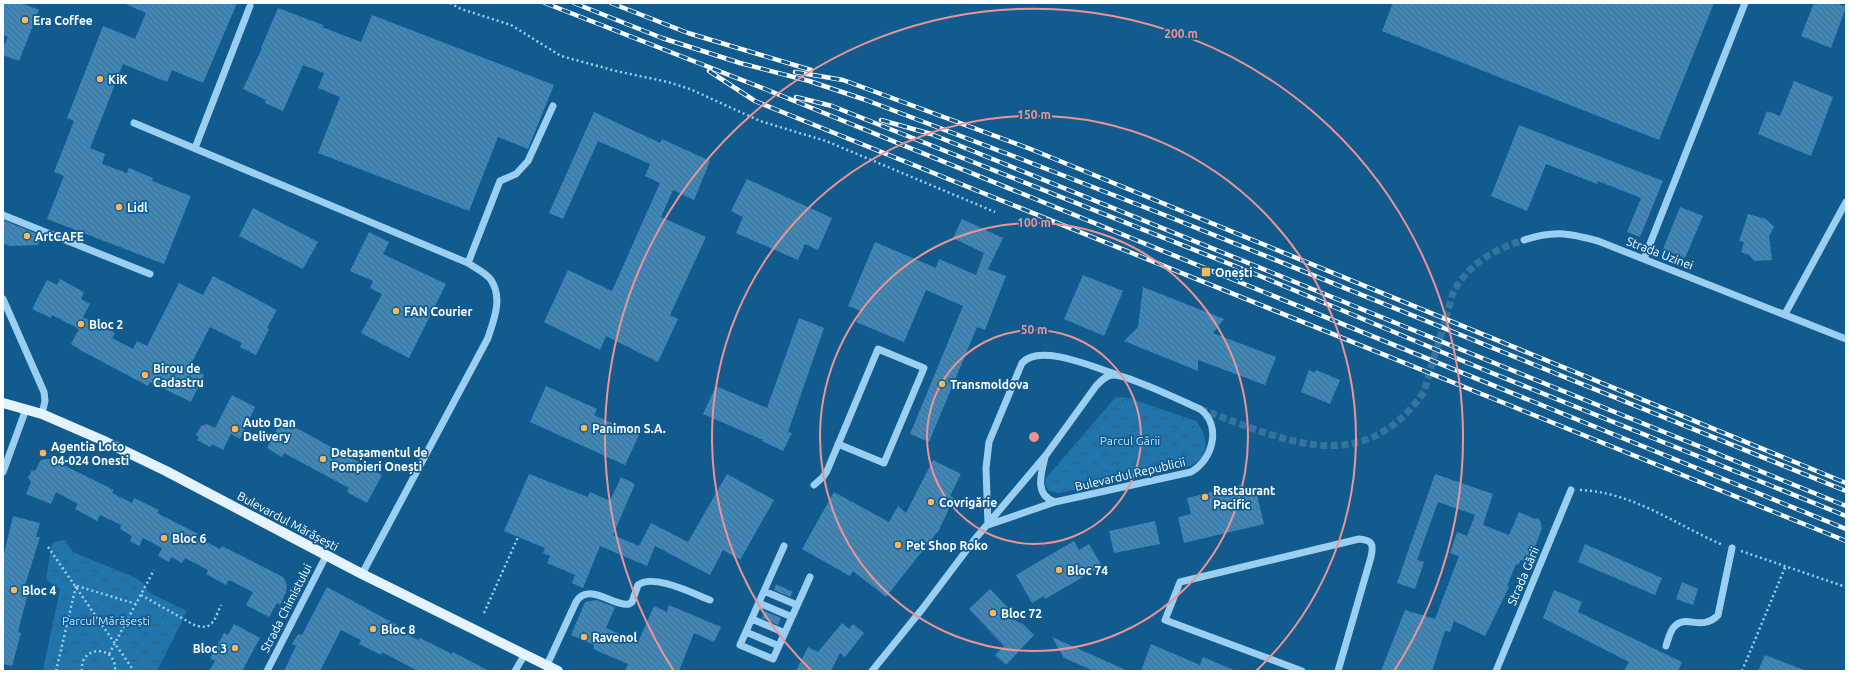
<svg xmlns="http://www.w3.org/2000/svg" width="1849" height="674" font-family="Ubuntu,sans-serif">
  <style>
    .park { fill: url(#park-crowns) }
    .building { fill: url(#building-back-hatch) }
    .lines { fill: none; stroke-linecap: round; stroke-linejoin: round }
    .minor-tunnel { stroke: #35749f; stroke-width: 7; stroke-dasharray: 7 3.5; stroke-linecap: butt }
    .path { stroke: #9acff2; stroke-width: 2.5; stroke-dasharray: 2 3; stroke-linecap: butt }
    .minor { stroke: #9acff2; stroke-width: 7 }
    .major { stroke: #e5f3ff; stroke-width: 10 }
    .rail-casing { stroke: #fff; stroke-width: 4.5 }
    .rail { stroke: #115b8e; stroke-width: 3; stroke-dasharray: 9; stroke-linecap: butt }
    .ring { fill: none; stroke: #ea9494; stroke-width: 2 }
    .poi-dot { fill: #ffb65b; stroke: #115b8e; stroke-width: 1.5 }
    .labels { text-anchor: middle; dominant-baseline: central; stroke-width: 3.5; stroke-linejoin: round; paint-order: stroke }
    .poi-label { font-size: 12px; font-weight: bold; fill: #fff; stroke: #115b8e; text-anchor: start }
    .street-label { font-size: 12px; fill: #fff; stroke: #115b8e }
    .park-label { font-size: 12px; fill: #c1e5fd; stroke: #115b8e }
    .centre { fill: #ea9494; stroke: #115b8e; stroke-width: 2 }
    .ring-label { font-size: 12px; text-anchor: middle; font-weight: bold; fill: #ea9494; stroke: #115b8e; stroke-width: 3.5; stroke-linejoin: round; paint-order: stroke }
  </style>
  <defs>
    <pattern id="park-crowns" width="20" height="18" patternUnits="userSpaceOnUse"><rect width="20" height="18" fill="#1f75ac"/><path d="M2 6a3 3 0 1 1 6 0M12 15a3 3 0 1 1 6 0" fill="none" stroke="#385e77"/></pattern>
    <pattern id="building-back-hatch" width="6" height="6" patternUnits="userSpaceOnUse"><rect width="6" height="6" fill="#3e87b9"/><path d="M-1 5l2 2M0 0l6 6M5-1l2 2" fill="none" stroke="#446f8d"/></pattern>
  </defs>
  <rect width="100%" height="100%" fill="#115b8e"/>
  <path class="park" d="M1116,397L1129,398L1196,421C1208,436 1211,456 1191,466L1059,493L1049,491L1045,485L1046,478Z
    M65,540L73,552L136,578L143,583L148,592L187,611L157,671H41L43,670L60,589L46,580L51,547L54,542Z"/>
  <path class="building" d="M3,3H21L39,10L19,61L3,55V48L8,37L3,35Z
    M123,3H237L203,83L172,70L167,82L123,64L90,148L105,154L102,164L127,173L129,168L153,178L152,181L191,196L164,264L47,219L64,176L54,172L74,121L67,118L103,26L135,39L146,13Z
    M1393,3H1714L1659,140L1382,31Z
    M1814,3H1836L1846,7L1831,48L1801,36Z
    M278,8L323,25L322,27L361,42L372,15L554,85L528,149L498,137L469,211L318,153L340,97L318,88L324,73L303,65L283,111L265,103L266,100L243,89L262,48H261Z
    M1794,81L1833,97L1811,156L1758,134L1767,111L1780,116Z
    M594,112L660,143L662,139L710,161L694,200L673,190L661,217L706,237L670,315L678,319L658,362L606,336L600,350L544,322L568,270L612,291L660,183L645,176L650,164L598,141L563,219L549,213Z
    M1519,125L1663,181L1640,237L1627,232L1641,198L1598,181L1597,184L1546,164L1527,211L1491,196Z
    M747,179L832,218L818,250L805,244L798,260L736,233L743,217L731,211Z
    M1680,207L1703,216L1685,258L1663,249Z
    M253,208L318,242L303,269L239,236Z
    M1748,214L1766,219L1774,227L1769,236L1772,260L1754,261L1749,255L1741,252L1744,242L1739,241Z
    M962,219L1003,238L988,269L1006,276L985,330L977,327L929,442L910,434L963,306L926,290L904,342L856,322L861,311L848,306L875,242L936,268L939,259L976,275L984,253L953,238Z
    M3,220L42,236L38,245L10,246L3,243Z
    M369,232L389,242L383,254L446,284L409,358L361,333L382,294L370,288L373,281L350,271Z
    M1083,275L1123,291L1104,336L1064,319Z
    M213,276L277,310L267,328L269,329L256,355L240,347L242,343L210,327L189,368L204,375L191,402L150,382L148,386L82,351L71,344L79,329L52,315L51,318L32,309L47,280L57,285L60,279L84,292L81,299L90,304L83,317L115,333L112,338L133,349L137,341L147,346L179,283L203,295Z
    M1143,287L1224,319L1213,333L1276,357L1265,385L1198,360V371L1124,341L1138,327Z
    M799,318L824,328L788,432L792,433L783,451L762,441L763,440L703,414L716,386L767,408Z
    M1309,370L1315,373L1316,370L1340,380L1330,404L1301,392Z
    M546,386L597,409L594,415L639,435L625,465L530,422Z
    M232,395L255,407L240,439L231,434L223,450L212,444L210,447L197,440L199,437L196,435L201,426L207,424L215,428Z
    M282,420L382,475L367,503L347,492L349,488L284,453L282,457L267,448Z
    M46,459H51L114,490L112,493L132,503L134,498L159,510L157,513L198,534L196,537L220,549L222,546L283,577L287,585L286,592L280,605L277,603L269,617L246,605L253,592L229,580L226,585L206,574L208,570L185,558L182,563L171,557L169,562L158,556L162,548L143,538L139,546L130,541L132,536L120,529L121,525L100,515L97,521L75,509L78,504L56,492L51,504L26,494L31,482L28,478L32,470L35,471L41,460Z
    M933,460L961,474L950,496L954,498L939,530L886,597L853,571L850,576L802,549L834,492L889,522L898,506L906,513Z
    M529,474L588,497L590,492L610,501L621,477L635,484L613,535L639,546L651,523L688,542L727,474L774,500L740,560L723,550L710,575L655,546L647,566L600,546L583,588L572,583L575,575L547,563L550,556L543,553L545,548L504,531Z
    M1435,474L1493,494L1483,525L1509,535L1519,512L1535,519L1539,518L1542,528L1529,563L1521,560L1518,565L1516,564L1507,586L1509,587L1485,636L1454,621L1450,632L1445,631L1432,671H1381L1405,610L1435,619L1459,556L1450,553L1457,532L1467,536L1475,515L1438,502L1417,560L1424,562L1415,589L1397,583Z
    M1241,485L1242,491L1250,490L1251,496L1257,495L1264,524L1184,543L1178,517L1191,514L1187,498Z
    M13,516L40,523L36,537H40L25,585H27L24,596L27,597L18,632L21,633L12,666L3,664V558Z
    M1155,521L1160,544L1114,553L1109,531Z
    M1074,541L1079,550L1089,544L1102,566L1045,599L1044,596L1032,603L1016,575Z
    M1585,544L1662,578L1655,595L1578,562Z
    M1682,582L1698,589L1693,605L1676,599Z
    M776,584L793,592L790,597L774,590Z
    M327,587L397,625L395,628L418,640L420,638L452,654L453,652L489,671H418L382,652L381,655L359,644L361,640L341,630L320,671H284L296,646L292,644L298,634L302,635Z
    M990,589L1014,614L1008,617L1023,624L1034,635L1006,665L995,655L1004,646L969,609Z
    M1554,590L1582,602L1578,612L1682,662L1678,671H1624L1629,662L1543,618Z
    M596,600L615,607L606,628L638,642L654,606L667,612L669,605L721,627L714,642L694,633L679,671H625L628,664L593,649L594,645L571,635L585,602Z
    M765,611L781,618L778,625L762,618Z
    M842,623L849,629L853,624L864,633L845,657L840,653L831,671H796L808,647L818,652Z
    M234,624L260,638L242,671H209L215,661L210,658L224,633L228,635Z
    M1052,637L1128,671H1094L1064,658Z
    M1151,644L1200,665L1203,657L1236,671H1141Z
    M1765,655L1804,670V671H1758Z"/>
  <g class="lines">
    <path class="minor-tunnel" d="M1200,409C1283,439 1361,481 1424,392L1453,293C1467,265 1494,249 1524,240"/>
    <path class="path" d="M450,3L461,9L511,25L561,56L616,71L668,82L690,89L760,121L826,141L995,212
      M1580,490C1633,492 1676,525 1723,545
      M48,547L134,671
      M1741,551L1846,587
      M77,586L136,604
      M141,595L196,626L207,627L214,621L221,605
      M484,613L518,537
      M109,654L154,570
      M56,671L76,586
      M82,671C79,645 117,644 115,671
      M1742,671L1786,565"/>
    <path class="minor" d="M134,123L468,263C475,268 486,273 491,280C503,298 494,319 488,338L362,574
      M195,148L250,6
      M3,215L150,274
      M1524,240C1554,230 1568,233 1598,241L1846,339
      M1644,259L1745,3
      M468,263L498,186L500,181L516,174L528,161L553,106
      M3,299L44,392L45,401L42,414
      M1785,314L1846,202
      M1045,457C1041,474 1034,495 1055,502
      M3,472L26,409
      M814,485L823,477L827,471L878,349L924,368L884,463L838,444
      M988,525L986,468L989,442L1022,363C1039,343 1093,367 1115,374
      M784,546L740,645L773,659L810,577
      M764,591L797,605
      M759,603L792,617
      M752,619L785,633
      M746,632L779,646
      M1666,646C1668,640 1670,630 1675,626C1686,614 1702,632 1718,615L1732,548
      M547,665L576,602C588,581 614,607 629,604L632,602L638,585C653,573 694,594 710,600
      M267,671L326,556
      M515,671L525,654
      M872,671L923,608L975,539L1046,455L1096,386C1101,381 1106,375 1114,375C1128,375 1184,402 1200,409C1222,425 1213,460 1191,472L1055,502L988,525
      M1302,671L1165,620L1180,582L1359,539C1372,540 1374,544 1371,557L1338,671
      M1496,671L1571,490"/>
    <path class="major" d="M3,403L42,414L102,440L166,471L362,574L558,671"/>
    <defs>
      <path id="rail" d="M545,3L765,89L1846,529
        M574,3L662,38L740,63L809,81L866,100L1021,159L1162,214L1846,491
        M611,3L688,33L811,70
        M709,71L755,101L1846,541
        M795,72L843,80L1028,148L1846,483
        M796,97L832,106L1260,276L1487,371L1846,516
        M881,120L931,134L1846,506"/>
    </defs>
    <use href="#rail" class="rail-casing"/>
    <use href="#rail" class="rail"/>
  </g>
  <g class="ring">
    <circle cx="1034" cy="437" r="107"/>
    <circle cx="1034" cy="437" r="214"/>
    <path d="M812 671A322 322 0 1 1 1256 671"/>
    <path d="M674 671A429 429 0 1 1 1394 671"/>
  </g>
  <g class="poi-dot">
    <circle cx="25" cy="20" r="4"/>
    <circle cx="100" cy="79" r="4"/>
    <circle cx="119" cy="207" r="4"/>
    <circle cx="27" cy="236" r="4"/>
    <rect x="1201" y="267" width="10" height="10" rx="2"/>
    <circle cx="396" cy="311" r="4"/>
    <circle cx="81" cy="324" r="4"/>
    <circle cx="145" cy="375" r="4"/>
    <circle cx="942" cy="384" r="4"/>
    <circle cx="584" cy="428" r="4"/>
    <circle cx="235" cy="429" r="4"/>
    <circle cx="43" cy="453" r="4"/>
    <circle cx="323" cy="459" r="4"/>
    <circle cx="1205" cy="497" r="4"/>
    <circle cx="931" cy="502" r="4"/>
    <circle cx="164" cy="538" r="4"/>
    <circle cx="898" cy="545" r="4"/>
    <circle cx="1059" cy="570" r="4"/>
    <circle cx="14" cy="590" r="4"/>
    <circle cx="993" cy="613" r="4"/>
    <circle cx="373" cy="629" r="4"/>
    <circle cx="584" cy="637" r="4"/>
    <circle cx="235" cy="648" r="4"/>
  </g>
  <g class="labels">
    <g class="poi-label">
      <text x="33" y="20">Era Coffee</text>
      <text x="108" y="79">KiK</text>
      <text x="127" y="207">Lidl</text>
      <text x="35" y="236">ArtCAFE</text>
      <text x="1215" y="272">Onești</text>
      <text x="404" y="311">FAN Courier</text>
      <text x="89" y="324">Bloc 2</text>
      <text x="153" y="368">Birou de<tspan x="153" dy="14">Cadastru</tspan></text>
      <text x="950" y="384">Transmoldova</text>
      <text x="243" y="422">Auto Dan<tspan x="243" dy="14">Delivery</tspan></text>
      <text x="592" y="428">Panimon S.A.</text>
      <text x="51" y="446">Agentia Loto<tspan x="51" dy="14">04-024 Onesti</tspan></text>
      <text x="331" y="452">Detașamentul de<tspan x="331" dy="14">Pompieri Onești</tspan></text>
      <text x="1213" y="490">Restaurant<tspan x="1213" dy="14">Pacific</tspan></text>
      <text x="939" y="502">Covrigărie</text>
      <text x="172" y="538">Bloc 6</text>
      <text x="906" y="545">Pet Shop Roko</text>
      <text x="1067" y="570">Bloc 74</text>
      <text x="22" y="590">Bloc 4</text>
      <text x="1001" y="613">Bloc 72</text>
      <text x="381" y="629">Bloc 8</text>
      <text x="592" y="637">Ravenol</text>
      <text x="227" y="648" text-anchor="end">Bloc 3</text>
    </g>
    <g class="street-label">
      <text transform="translate(1660 253) rotate(21)">Strada Uzinei</text>
      <text transform="translate(1130 474) rotate(-13)">Bulevardul Republicii</text>
      <text transform="translate(288 521) rotate(28)">Bulevardul Mărășești</text>
      <text transform="translate(1523 576) rotate(-67)">Strada Gării</text>
      <text transform="translate(286 608) rotate(-63)">Strada Chimistului</text>
    </g>
    <g class="park-label">
      <text x="1130" y="440">Parcul Gării</text>
      <text x="106" y="620">Parcul Mărășești</text>
    </g>
  </g>
  <circle cx="1034" cy="437" r="6" class="centre"/>
  <g class="ring-label">
    <text x="1181" y="38">200 m</text>
    <text x="1034" y="119">150 m</text>
    <text x="1034" y="227">100 m</text>
    <text x="1034" y="334">50 m</text>
  </g>
  <rect width="1849" height="674" fill="none" stroke="#ffffff" stroke-width="8"/>
</svg>
